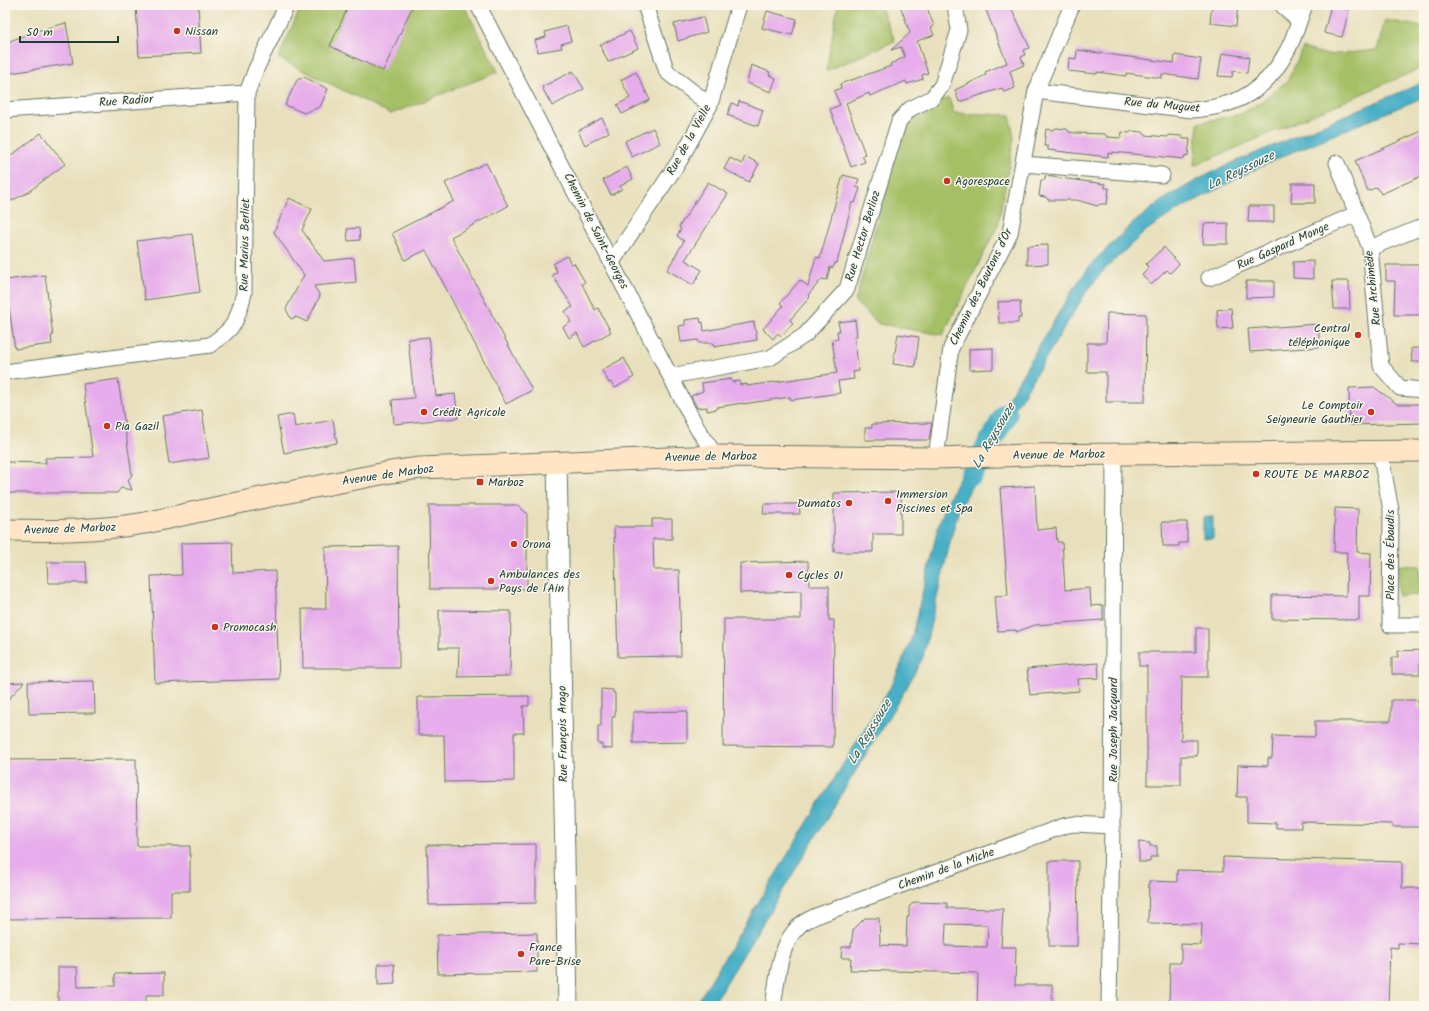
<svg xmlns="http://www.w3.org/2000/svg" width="1429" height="1011" font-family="Kalam,sans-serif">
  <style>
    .green { fill: #a5bf65; stroke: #627e4c }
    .water { fill: #47afc6; stroke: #33767d }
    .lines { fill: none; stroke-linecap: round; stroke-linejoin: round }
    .river { stroke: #47afc6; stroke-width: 23 }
    .building { fill: #e6aceb; fill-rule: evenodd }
    .minor-casing { stroke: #657664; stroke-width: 17 }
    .tertiary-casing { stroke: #657664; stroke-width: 21 }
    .secondary-casing { stroke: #657664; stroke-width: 23 }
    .minor { stroke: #fff; stroke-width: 15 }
    .tertiary { stroke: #fff; stroke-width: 19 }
    .secondary { stroke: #ffe4c6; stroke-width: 21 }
    .poi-dot { fill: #c8321e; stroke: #fbf7ec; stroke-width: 1.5 }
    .labels { text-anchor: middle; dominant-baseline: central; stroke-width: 3; stroke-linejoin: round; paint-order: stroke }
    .poi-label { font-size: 12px; fill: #1f3d34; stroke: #fbf7ec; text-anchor: start }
    .street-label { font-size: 12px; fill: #1f3d34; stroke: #fbf7ec }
    .water-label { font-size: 13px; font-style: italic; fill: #2b5f60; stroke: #fbf7ec }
  </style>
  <rect width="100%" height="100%" fill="#fbf7ec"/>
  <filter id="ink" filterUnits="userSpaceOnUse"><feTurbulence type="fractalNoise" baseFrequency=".025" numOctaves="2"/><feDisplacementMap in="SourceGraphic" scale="8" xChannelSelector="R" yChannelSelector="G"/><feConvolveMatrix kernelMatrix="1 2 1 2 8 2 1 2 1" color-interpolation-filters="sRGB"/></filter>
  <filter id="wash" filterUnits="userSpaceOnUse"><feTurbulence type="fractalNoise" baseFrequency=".012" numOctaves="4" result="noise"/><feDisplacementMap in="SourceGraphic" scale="16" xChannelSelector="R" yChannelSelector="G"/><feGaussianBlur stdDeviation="0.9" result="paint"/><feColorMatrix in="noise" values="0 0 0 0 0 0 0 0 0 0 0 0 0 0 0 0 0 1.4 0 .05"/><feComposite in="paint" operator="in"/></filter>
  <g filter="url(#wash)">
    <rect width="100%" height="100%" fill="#e8e0bc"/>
    <path class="green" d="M302,5H464L498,72L391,114L278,58Z
      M838,5H880L895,41L826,71Z
      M1385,20L1424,27V67L1194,166L1198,123L1240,114L1260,103L1288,80L1303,48L1327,55L1377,50Z
      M949,98L954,113L1010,115L1014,138L998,225L943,335L879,324L855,302L902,131C911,111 929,106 949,98Z
      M1398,565L1420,566V595L1398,596Z"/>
    <path class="water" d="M1424,82V97L1281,157L1242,176L1176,211L1147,230L1104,270L1085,294L995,441L982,442L1073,289L1092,263L1131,225L1161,201L1197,180L1232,163Z
      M967,462L982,467L959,510L952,534L923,657L907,687L712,1006H695L894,681L911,640L939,523L950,496Z
      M1203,517H1213V538L1203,539Z"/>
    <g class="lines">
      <path class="river" d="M972,474L1006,414"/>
    </g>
    <g id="blocks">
      <path class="building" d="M136,5H198L201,53L139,56Z
        M349,5H413L383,71L330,46Z
        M900,5H926L934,26L931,28L934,35L917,41L928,73L922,75L923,79L907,84L906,81L870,96L869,93L846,103L865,154L862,155L865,162L851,167L830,109L840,105L834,91L841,88L840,84L891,66L890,64L905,57L901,47L891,50L910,33Z
        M984,5H1010L1030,48L1023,50L1025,55L1021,57L1024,65L1010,71L1015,88L1004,92L1002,88L959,102L955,90L986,75L985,72L1007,63Z
        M1212,5H1238L1236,26L1210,23Z
        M1331,5L1349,10L1342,37L1324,33Z
        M767,11L797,19L792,35L762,28Z
        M703,17L707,32L678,41L674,24Z
        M66,23L73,63L5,74V43L33,32Z
        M567,26L571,41L561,44L562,48L538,52L535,40L546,37L545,32Z
        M630,31L638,48L608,62L600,45Z
        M1077,50L1174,63L1175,55L1201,59L1198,79L1162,74V78L1126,73V76L1097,72V74L1068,71L1069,58L1076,59Z
        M1222,53L1249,57L1247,73L1233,71L1232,77L1218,76Z
        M751,65L770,72L769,75L776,78L771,92L747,83Z
        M573,71L584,89L552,106L542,87Z
        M636,72L650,100L622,114L617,105L630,98L621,80Z
        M304,77L328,89L320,107L304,113L285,105L297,80Z
        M739,101L763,110L758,126L727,115L732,103L738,106Z
        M602,118L609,132L585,145L578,131Z
        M653,128L660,143L632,157L625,141Z
        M1056,128L1067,129L1069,132L1076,133L1105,134L1107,137L1121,138L1122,132L1129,133L1132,131L1143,132L1145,135L1167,137L1170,135L1181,136L1183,139H1190L1188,156L1185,155L1184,159L1112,152V154L1108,153V157L1048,150V146H1044L1046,129L1053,130Z
        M1424,130V175L1381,194L1377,187L1368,191L1355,161Z
        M41,133L65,164L27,193L5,204V158L16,152Z
        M745,156L759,164L749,182L724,169L730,158L742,164Z
        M486,163L508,206L451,237L532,390L506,404L426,250L405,260L392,233L454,201L445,183Z
        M627,167L633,179L620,186L622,189L611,195L603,180Z
        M843,175L859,179L856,187L860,188L855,203L852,202L837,263H835L833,268L830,267L827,280L822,279L808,295L810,297L790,320L793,323L781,336L778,333L773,339L763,329L783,306L780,303L800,280L808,286L816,257L820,258Z
        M1045,176L1105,184V188H1109L1107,204H1100L1097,206L1077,200H1048L1046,197L1039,196L1041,180H1045Z
        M708,182L728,194L685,260L702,270L693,285L667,270L684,241L677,236L681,229L679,227Z
        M1292,183H1315V203H1291Z
        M289,198L312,209L302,230L324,261L354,258L356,282L314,286L320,296L307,322L296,317L291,319L286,309L304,275L274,232Z
        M1249,206H1274V222H1248Z
        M1228,223V244H1203L1204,224Z
        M359,228L360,240L348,241L347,229Z
        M192,234L200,292L145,300L137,241Z
        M1048,245V264L1027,265V246Z
        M1164,247L1179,264L1170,273L1167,270L1151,285L1142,275L1149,268L1146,264Z
        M567,256L571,264L574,263L585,282L582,284L595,310L598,308L611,332L584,347L577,333L569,338L563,327L571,322L565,311L573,307L552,275L557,272L553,264Z
        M1313,261V279L1293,278V262Z
        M1386,265H1422L1424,315H1394L1395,281H1386Z
        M45,275L53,336H51L52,344L15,349L5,280Z
        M1246,281H1274V297L1246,298Z
        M1332,281H1349L1350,309H1334Z
        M1020,301L1021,318H1018V323H999L998,302Z
        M1231,308L1233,328L1218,329L1217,310Z
        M1107,313L1146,314L1145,402H1106V372H1087V343H1106Z
        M700,318L701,323L703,322L704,331L754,322L757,340L714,347L713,343H699L698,340L681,342L679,326L685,325V320Z
        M855,320L857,336H854L859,371L853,372L854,379L838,381L840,393L791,400L790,397L743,404V403L717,407V409L707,411V407L697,408L691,396L703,391L702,383L716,381L731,379L732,382L740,381V385L747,384V386L837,373L832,340L838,339L837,331H840L838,322Z
        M1318,324L1320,347L1250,352L1248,329Z
        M898,334L919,337L915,367L893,364Z
        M429,337L436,396L455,394L458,418L394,424L392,400L414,398L408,339Z
        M993,348V369L969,370V349Z
        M1413,348H1424V362H1412L1411,349Z
        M624,358L634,377L615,388L611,382L609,383L602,370Z
        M118,379L132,475L128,480L132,490L121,488L117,493H5V462L46,463L45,458L93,457L83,384Z
        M1374,387L1397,404H1424V423L1350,425L1349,388Z
        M202,410L209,458L169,464L162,416Z
        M293,414L295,427L333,420L337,443L284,453L277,417Z
        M932,423L929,440H865V428H872V424Z
        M1035,486L1037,530L1056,528L1057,542H1062L1065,590L1090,588L1091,606L1103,605V620L1035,625L1016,632V630L998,631L995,596L1008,595L1000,488Z
        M901,492V534H873V552H834V493Z
        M764,504H799L800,514H763Z
        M429,505H518L527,514V589H430Z
        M1335,508L1358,509L1357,552L1371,553L1370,596H1359V620L1272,619V595L1346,596L1347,552H1334Z
        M652,519H672V539H653L654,570H679L681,656L618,657L614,527H652Z
        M1162,522H1187V543H1179V546H1163Z
        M232,542L233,573L275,571L279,679L155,683L151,576L182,575L181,543Z
        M398,546L399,668H303L302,609H326L325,547Z
        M808,561L809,586H829V620H834L833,747L723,746L724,619H801V591L740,593V563Z
        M47,562H86L87,583H48Z
        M439,610L511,611L510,676L458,677L459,648H439Z
        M1196,628H1208V677H1182L1181,740H1197V756H1181V785H1147V666H1139V652H1196Z
        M1420,650V674H1392V657H1398V651Z
        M1098,663L1099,678L1078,679L1079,691L1030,695L1027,669Z
        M94,681L95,713L29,714L28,682Z
        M24,682L8,700L7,683Z
        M601,689L613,690V693H615V717H612V749L602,748V744H598V726H601Z
        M529,696V706H523L524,733H514V781L445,782L444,735H418V697Z
        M1391,700H1418V709H1424V827H1392V824L1301,822V828H1276V823L1247,822V797H1237L1238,765L1268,766V758H1272L1273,736L1315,737V721H1391Z
        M687,711V742L633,743V712Z
        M136,759L137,846H190V891H171V918L5,919V760Z
        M1139,842L1150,843V846H1157V857H1150V862H1139Z
        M536,844V903L429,905L427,845Z
        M1223,857L1402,862V888H1424V944L1398,943V948L1390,947L1388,1006H1169L1170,963H1181V944L1201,945L1202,924L1148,923L1149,881L1177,882V870L1223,871Z
        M1049,861H1078L1077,946H1049Z
        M914,902L947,903V908L1003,909L1001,947H1016L1015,985H1052V1006H977L978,973L850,970L851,958H841L842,947H851L853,930L865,918H879L880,945L906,946L907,917H909V907ZM946,924L988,925L987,947L945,946Z
        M537,933V972L438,974L437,935Z
        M378,964H394L395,984L378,985Z
        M58,967H77L78,987L115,986V974L164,973V995H146V1006H58Z"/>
    </g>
  </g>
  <g filter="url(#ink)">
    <use href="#blocks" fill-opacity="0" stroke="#657664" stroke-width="1"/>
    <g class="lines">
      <defs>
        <path id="minor" d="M478,5L697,428L716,456
          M645,5L667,72L710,105
          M1282,5L1299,21
          M1036,91L1192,110C1236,107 1266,91 1287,51C1295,37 1299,20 1305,5
          M5,110L247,93
          M1337,163L1370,248L1381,366L1400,388L1424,390
          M1023,164L1162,175
          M1370,248L1424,226
          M612,262L680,160L710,105L739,5
          M1209,278L1356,214
          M5,372L210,345C235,328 237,322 244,293L247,93L256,69L287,5
          M671,376L770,358L805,335L847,289L899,121L910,109L932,98L942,85L959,30L955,5
          M1380,452L1391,510L1390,625H1424
          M936,458L951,348L1010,233L1036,91L1072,5
          M773,1006C778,979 778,945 800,925C804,921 811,919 816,916L1064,826L1074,824L1112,826
          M1109,1006L1112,826L1114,455"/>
        <path id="tertiary" d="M557,462L568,1006"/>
        <path id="secondary" d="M5,530C52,531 98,531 145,523L289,492L391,472L420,468L716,456L936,458L1027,455L1424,451"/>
      </defs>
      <use href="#minor" class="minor-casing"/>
      <use href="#tertiary" class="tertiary-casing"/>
      <use href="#secondary" class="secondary-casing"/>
      <use href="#minor" class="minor"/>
      <use href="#tertiary" class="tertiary"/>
      <use href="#secondary" class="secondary"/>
    </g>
  </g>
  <g class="poi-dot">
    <circle cx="177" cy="31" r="4"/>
    <circle cx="947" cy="181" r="4"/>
    <circle cx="1358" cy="335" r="4"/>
    <circle cx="424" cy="412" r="4"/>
    <circle cx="1371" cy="412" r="4"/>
    <circle cx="107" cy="426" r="4"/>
    <circle cx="1256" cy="474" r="4"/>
    <rect x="476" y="478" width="8" height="8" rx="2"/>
    <circle cx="888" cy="501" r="4"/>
    <circle cx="849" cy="503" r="4"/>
    <circle cx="514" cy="544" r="4"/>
    <circle cx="789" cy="575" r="4"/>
    <circle cx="491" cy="581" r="4"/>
    <circle cx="215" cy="627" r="4"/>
    <circle cx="521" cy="954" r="4"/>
  </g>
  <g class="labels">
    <g class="poi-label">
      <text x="185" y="31">Nissan</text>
      <text x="955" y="181">Agorespace</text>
      <text x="1350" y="328" text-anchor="end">Central<tspan x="1350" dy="14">téléphonique</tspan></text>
      <text x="1363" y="405" text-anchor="end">Le Comptoir<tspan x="1363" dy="14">Seigneurie Gauthier</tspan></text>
      <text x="432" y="412">Crédit Agricole</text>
      <text x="115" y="426">Pia Gazil</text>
      <text x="1264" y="474">ROUTE DE MARBOZ</text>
      <text x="488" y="482">Marboz</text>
      <text x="896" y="494">Immersion<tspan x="896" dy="14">Piscines et Spa</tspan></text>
      <text x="841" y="503" text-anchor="end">Dumatos</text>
      <text x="522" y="544">Orona</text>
      <text x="499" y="574">Ambulances des<tspan x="499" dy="14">Pays de l'Ain</tspan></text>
      <text x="797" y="575">Cycles 01</text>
      <text x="223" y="627">Promocash</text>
      <text x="529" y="947">France<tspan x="529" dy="14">Pare-Brise</tspan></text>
    </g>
    <g class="street-label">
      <text transform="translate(126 101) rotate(-4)">Rue Radior</text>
      <text transform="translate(1162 105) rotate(5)">Rue du Muguet</text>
      <text transform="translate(689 140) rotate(-61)">Rue de la Vielle</text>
      <text transform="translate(596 231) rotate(63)">Chemin de Saint-Georges</text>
      <text transform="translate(863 236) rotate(-73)">Rue Hector Berlioz</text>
      <text transform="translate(245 245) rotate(-89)">Rue Marius Berliet</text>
      <text transform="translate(1283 246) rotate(-24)">Rue Gaspard Monge</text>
      <text transform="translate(981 287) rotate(-64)">Chemin des Boutons d'Or</text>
      <text transform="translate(1373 288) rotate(-96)">Rue Archimède</text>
      <text transform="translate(1059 455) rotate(-1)">Avenue de Marboz</text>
      <text transform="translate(711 457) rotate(-1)">Avenue de Marboz</text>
      <text transform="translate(388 475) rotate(-8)">Avenue de Marboz</text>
      <text transform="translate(70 529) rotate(-2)">Avenue de Marboz</text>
      <text transform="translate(1390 555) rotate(-90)">Place des Ébaudis</text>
      <text transform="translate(1113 730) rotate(-90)">Rue Joseph Jacquard</text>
      <text transform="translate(563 734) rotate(-91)">Rue François Arago</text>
      <text transform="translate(946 869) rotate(-20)">Chemin de la Miche</text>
    </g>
    <g class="water-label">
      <text transform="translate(1241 171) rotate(-26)">La Reyssouze</text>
      <text transform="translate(994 436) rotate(-60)">La Reyssouze</text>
      <text transform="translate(870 732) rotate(-59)">La Reyssouze</text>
    </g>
  </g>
  <rect width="1429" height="1011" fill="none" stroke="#fbf7ec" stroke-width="20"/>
  <path d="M20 36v6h98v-6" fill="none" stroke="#1f3d34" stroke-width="2"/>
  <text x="26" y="36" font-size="12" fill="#1f3d34" stroke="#fbf7ec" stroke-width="3" paint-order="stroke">50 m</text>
</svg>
